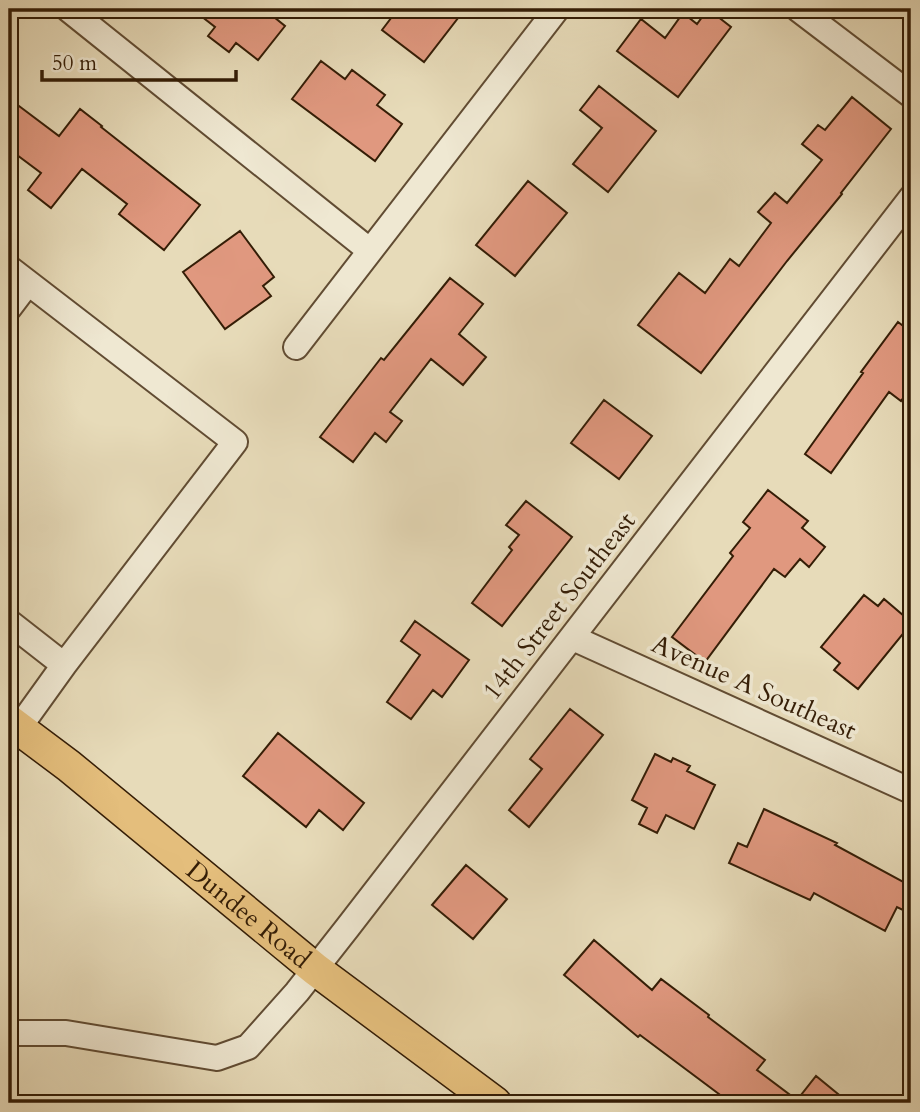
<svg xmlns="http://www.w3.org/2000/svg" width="920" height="1112" font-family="Cardo,serif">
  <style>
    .building { fill: #e0987f; stroke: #341d06; stroke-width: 2 }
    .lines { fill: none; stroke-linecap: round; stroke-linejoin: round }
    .minor-casing { stroke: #614c33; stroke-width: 28 }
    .major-casing { stroke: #341d06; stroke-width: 35 }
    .minor { stroke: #efe8d2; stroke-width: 24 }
    .major { stroke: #e4be7c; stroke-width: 32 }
    .labels { text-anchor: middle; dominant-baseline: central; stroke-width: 7; stroke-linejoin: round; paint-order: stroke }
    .street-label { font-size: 26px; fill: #341d06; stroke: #efe8d2 }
  </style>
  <rect width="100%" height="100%" fill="#e7dbb9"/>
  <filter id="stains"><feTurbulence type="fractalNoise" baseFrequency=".00286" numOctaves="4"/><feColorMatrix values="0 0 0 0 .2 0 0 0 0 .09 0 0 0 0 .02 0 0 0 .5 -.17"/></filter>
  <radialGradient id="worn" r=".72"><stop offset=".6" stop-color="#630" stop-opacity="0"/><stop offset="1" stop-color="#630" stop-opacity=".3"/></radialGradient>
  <path class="building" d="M192,9H264L285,26L258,60L236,43L229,52L208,36L215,27Z
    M398,9H465L424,62L382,30Z
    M708,9L731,27L678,97L617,51L641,19L665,38L683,13L697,24Z
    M321,61L345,79L352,70L385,95L377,105L402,124L375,161L292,99Z
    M599,86L656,131L608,192L573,164L602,128L580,110Z
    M852,97L891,129L841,193L842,194L787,261L701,373L638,325L679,273L705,293L730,259L739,266L771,223L758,212L775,193L787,203L822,160L802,144L818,125L825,130Z
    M19,106L59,136L80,109L102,126L101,127L200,205L164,250L119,214L127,204L82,169L51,208L28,190L41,173L9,149V119Z
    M528,181L567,213L515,276L476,245Z
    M240,231L274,277L263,286L271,296L225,329L183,272Z
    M450,278L483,304L459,334L486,357L463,385L431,359L390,412L402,421L386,442L375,433L353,462L320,437L381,358L384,360Z
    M898,322L911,332V387L901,401L889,392L831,473L805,454L863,373L861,372Z
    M604,400L652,436L619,479L571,443Z
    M768,490L808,521L802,528L825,547L809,567L800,559L785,577L774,569L705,662L672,637L733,556L730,553L750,528L743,522Z
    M526,501L572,537L502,626L472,603L512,550L509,547L519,535L506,525Z
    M864,595L878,606L884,599L911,622V624L858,689L834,670L840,663L821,647Z
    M415,621L469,660L442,697L433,690L411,719L387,702L420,655L401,641Z
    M570,709L603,735L529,827L509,810L542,769L530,759Z
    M278,733L364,803L343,830L319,810L306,827L243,776Z
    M655,754L671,762L673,758L690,766L687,771L715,785L694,829L666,815L657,833L639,824L647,808L632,800Z
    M764,809L837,843L835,845L911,886V914L897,907L885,931L814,893L810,900L729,863L738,843L747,847Z
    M466,865L507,899L473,939L432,905Z
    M594,940L652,990L661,979L709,1015L708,1017L765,1060L757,1070L797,1100L816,1076L849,1103H731L640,1035L638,1037L564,975Z"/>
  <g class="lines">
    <defs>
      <path id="minor" d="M68,9L369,250
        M798,9L911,95
        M9,268L235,442L64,665L18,729
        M9,308L28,283
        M296,347L557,9
        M9,622L64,665
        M573,638L911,791
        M9,1033H66L217,1058L248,1047L297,992L348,927L911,198"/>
      <g id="major">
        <path id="s1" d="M9,721L69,766L315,969L495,1103"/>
      </g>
    </defs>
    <use href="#minor" class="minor-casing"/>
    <use href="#major" class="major-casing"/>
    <use href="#minor" class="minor"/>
    <use href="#major" class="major"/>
  </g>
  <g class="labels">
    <g class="street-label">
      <text transform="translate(559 606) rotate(-52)">14th Street Southeast</text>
      <text transform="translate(754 687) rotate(24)">Avenue A Southeast</text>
      <text stroke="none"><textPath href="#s1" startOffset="308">Dundee Road</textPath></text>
    </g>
  </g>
  <rect width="920" height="1112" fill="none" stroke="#e7dbb9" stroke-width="35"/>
  <rect x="10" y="10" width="899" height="1091" fill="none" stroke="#341d06" stroke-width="3.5"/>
  <rect x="18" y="18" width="885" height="1077" fill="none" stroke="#341d06" stroke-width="2"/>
  <path d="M42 70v10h194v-10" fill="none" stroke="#341d06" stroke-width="3.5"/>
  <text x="52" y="70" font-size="21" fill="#341d06" stroke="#efe8d2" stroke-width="5" paint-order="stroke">50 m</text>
  <rect width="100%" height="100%" filter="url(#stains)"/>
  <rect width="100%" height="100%" fill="url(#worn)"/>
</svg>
